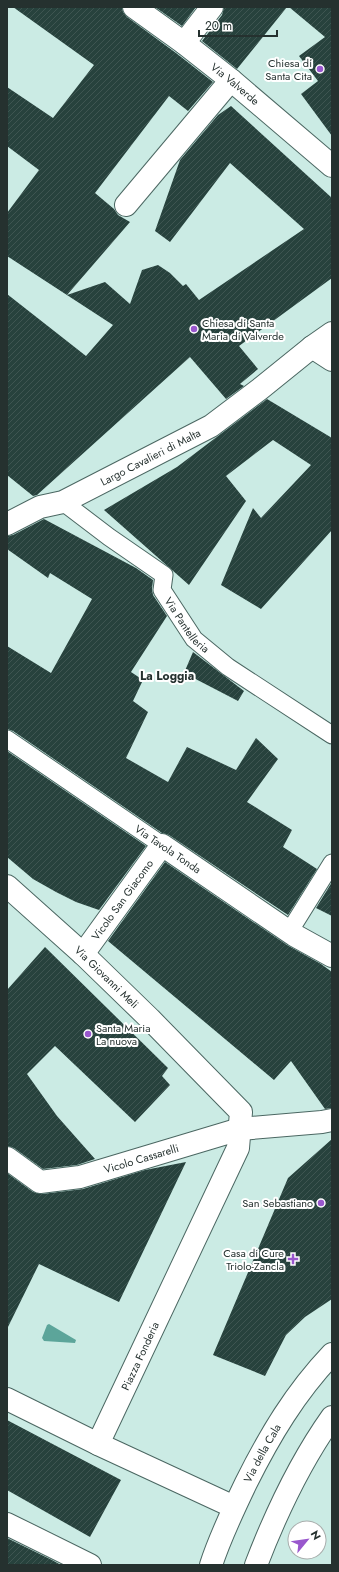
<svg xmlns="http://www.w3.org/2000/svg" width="339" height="1572" font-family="Jost,sans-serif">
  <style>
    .water { fill: #5ca59a }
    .building { fill: url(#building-hatch) }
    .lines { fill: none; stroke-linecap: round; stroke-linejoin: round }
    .pedestrian-casing { stroke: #4b6762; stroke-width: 19 }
    .minor-casing { stroke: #4b6762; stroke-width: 24 }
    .secondary-casing { stroke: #4b6762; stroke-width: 24 }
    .pedestrian { stroke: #fff; stroke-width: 17 }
    .minor { stroke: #fff; stroke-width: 22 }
    .secondary { stroke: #fff; stroke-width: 22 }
    .poi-dot { fill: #9957cd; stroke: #fff; stroke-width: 1.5 }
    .labels { text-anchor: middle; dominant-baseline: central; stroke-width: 4; stroke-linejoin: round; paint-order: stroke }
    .poi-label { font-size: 11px; fill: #25312f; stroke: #fff; text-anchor: end }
    .street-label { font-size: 11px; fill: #25312f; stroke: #fff }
    .neighbourhood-label { font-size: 12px; font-weight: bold; fill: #25312f; stroke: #fff }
  </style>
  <defs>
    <pattern id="building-hatch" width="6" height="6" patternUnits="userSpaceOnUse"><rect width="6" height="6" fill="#27423d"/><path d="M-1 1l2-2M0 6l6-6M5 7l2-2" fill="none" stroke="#3e5551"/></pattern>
  </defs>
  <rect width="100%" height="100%" fill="#cbebe4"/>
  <path class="water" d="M49,1324L76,1340L75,1343L44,1341L42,1338L47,1325Z"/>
  <path class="building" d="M13,7H122L123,12L127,17L176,53L213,82L188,111L169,96L95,193L114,209L118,215L130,222L67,295L105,282L130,304L142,270L158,265L170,273L183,286L186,284L199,300L304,229L230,163L170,242L155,231L180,160L218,115L231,106L332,198V278L239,346L258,369L240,384L244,386L226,399L190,357L37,495L33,496L7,475V294L86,356L113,325L7,256V213L39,170L7,146V87L53,118L94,65Z
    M155,7H196L182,26Z
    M224,7H287L237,69L202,41L222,15Z
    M289,7H332V136L301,94L318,81L299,56L325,37Z
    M267,399L332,438V530L261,609L221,585L253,508L261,518L311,465L273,440L226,476L246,501L189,585L104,510L177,467Z
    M44,519L136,568L153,580L152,589L153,595L167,616L131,672L143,680L133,701L148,712L126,758L168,782L187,747L236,770L256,738L278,759L247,802L292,830L283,847L317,869L288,915L169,835L162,833L13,731L7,729V646L51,673L92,599L50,573L48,578L7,549V536L13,535Z
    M193,652L244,691L238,701L184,673Z
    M7,751L146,846L99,910L76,902L56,892L33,879L7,857Z
    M165,862L287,945L321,964L332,972V1108L325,1109L291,1061L274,1080L108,941Z
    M332,882V916L316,908Z
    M45,947L168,1068L162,1076L170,1085L135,1122L55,1046L27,1074L57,1116L95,1159L77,1165L43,1169L14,1148L7,1146V990Z
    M332,1139V1299L305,1317L286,1335L265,1376L213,1355L288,1178Z
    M186,1162L119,1302L39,1264L7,1329V1173L33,1192L42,1194L83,1189L145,1170Z
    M7,1420L121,1480L90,1537L7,1490Z
    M7,1538L52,1560L61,1565H7Z"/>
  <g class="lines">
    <defs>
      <g id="pedestrian">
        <path id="s1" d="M63,502L109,537L164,575L162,590L194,639L228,667L332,735"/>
        <path d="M7,739L162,845"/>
        <path d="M289,932L332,863"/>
      </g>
      <g id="minor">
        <path id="s2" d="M134,7L184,43L231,80L332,166"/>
        <path d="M184,43L212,7"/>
        <path d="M126,205L231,80"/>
        <path d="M312,347L332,360"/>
        <path id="s3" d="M7,524L40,507L63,502L211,426L260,389L312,347L332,333"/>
        <path id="s4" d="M7,886L83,954L150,1019L241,1112L238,1148L98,1444"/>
        <path id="s5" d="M83,954L162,845L294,935L332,956"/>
        <path id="s6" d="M7,1158L40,1182L80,1177L240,1129L322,1122L332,1120"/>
        <path d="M7,1399L98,1444L234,1507"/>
        <path d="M7,1524L90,1565"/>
      </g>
      <g id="secondary">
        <path id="s7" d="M211,1565C220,1537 233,1510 246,1483C270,1435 295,1393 332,1354"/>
        <path d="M256,1565C276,1513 300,1462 332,1417"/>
      </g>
    </defs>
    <use href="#pedestrian" class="pedestrian-casing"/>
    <use href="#minor" class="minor-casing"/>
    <use href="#secondary" class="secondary-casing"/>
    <use href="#pedestrian" class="pedestrian"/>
    <use href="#minor" class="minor"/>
    <use href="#secondary" class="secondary"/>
  </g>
  <g class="poi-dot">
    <circle cx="320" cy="69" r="4"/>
    <circle cx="194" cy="329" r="4"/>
    <circle cx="88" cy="1034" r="4"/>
    <circle cx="321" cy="1203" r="4"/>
    <path d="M291 1253h4v4h4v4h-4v4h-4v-4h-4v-4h4z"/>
  </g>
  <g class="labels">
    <g class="poi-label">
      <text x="312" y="63">Chiesa di<tspan x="312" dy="13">Santa Cita</tspan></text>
      <text x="202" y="323" text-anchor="start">Chiesa di Santa<tspan x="202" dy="13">Maria di Valverde</tspan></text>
      <text x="96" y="1028" text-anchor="start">Santa Maria<tspan x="96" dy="13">La nuova</tspan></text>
      <text x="313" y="1203">San Sebastiano</text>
      <text x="284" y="1253">Casa di Cure<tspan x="284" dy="13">Triolo-Zancla</tspan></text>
    </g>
    <g class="street-label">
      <text stroke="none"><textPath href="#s2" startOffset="127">Via Valverde</textPath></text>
      <text stroke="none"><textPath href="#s3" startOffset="159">Largo Cavalieri di Malta</textPath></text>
      <text stroke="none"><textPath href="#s1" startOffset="183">Via Pantelleria</textPath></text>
      <text transform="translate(168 849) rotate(34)">Via Tavola Tonda</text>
      <text stroke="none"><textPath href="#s5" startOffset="67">Vicolo San Giacomo</textPath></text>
      <text stroke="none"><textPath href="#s4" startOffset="135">Via Giovanni Meli</textPath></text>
      <text stroke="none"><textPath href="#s6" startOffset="145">Vicolo Cassarelli</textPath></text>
      <text transform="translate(140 1356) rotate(-65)">Piazza Fonderia</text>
      <text stroke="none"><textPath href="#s7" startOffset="123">Via della Cala</textPath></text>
    </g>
    <g class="neighbourhood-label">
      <text x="167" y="676">La Loggia</text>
    </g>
  </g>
  <rect width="339" height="1572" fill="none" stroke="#25312f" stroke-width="16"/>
  <g transform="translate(307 1540) rotate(61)"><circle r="19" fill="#ffffff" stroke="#a8adac"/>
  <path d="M0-3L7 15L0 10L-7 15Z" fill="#9957cd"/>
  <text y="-6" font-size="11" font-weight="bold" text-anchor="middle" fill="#25312f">N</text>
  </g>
  <path d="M199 30v6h78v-6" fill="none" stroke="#25312f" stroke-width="2"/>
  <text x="205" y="30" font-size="12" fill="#25312f" stroke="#ffffff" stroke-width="3" paint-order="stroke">20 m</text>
</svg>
